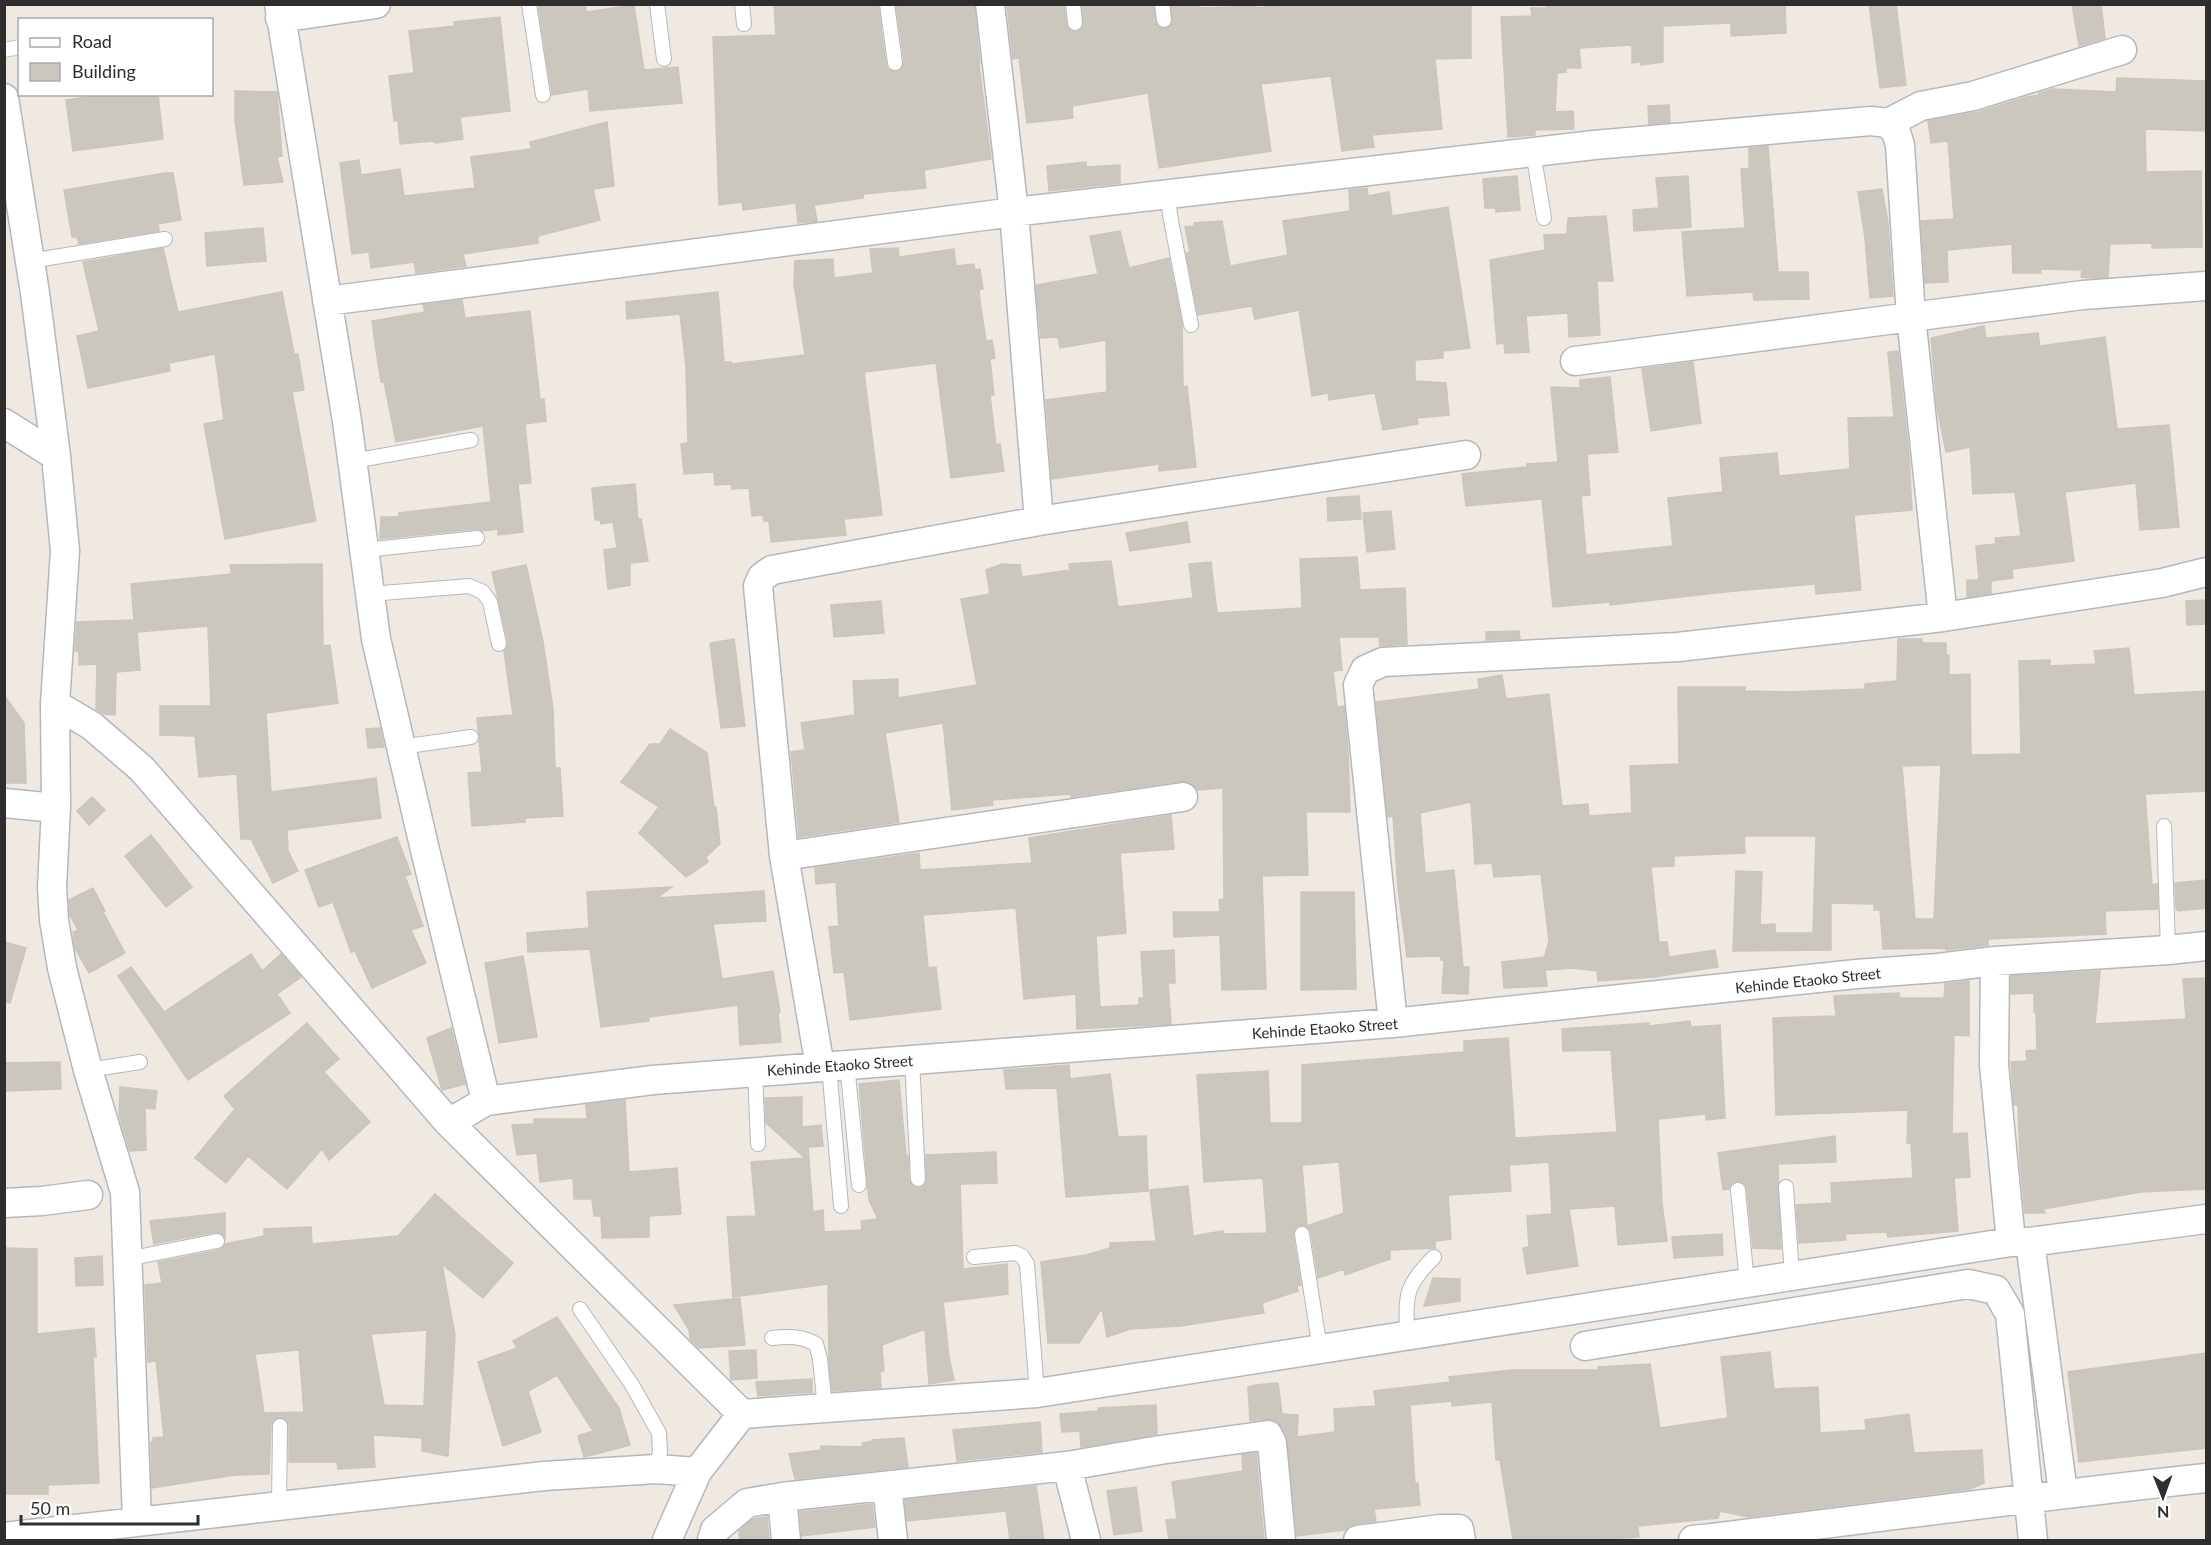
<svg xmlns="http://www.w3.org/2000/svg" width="2211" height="1545" font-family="Lato,sans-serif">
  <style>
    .building { fill: #cbc7bf; stroke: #cbc5ba; stroke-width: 1.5; fill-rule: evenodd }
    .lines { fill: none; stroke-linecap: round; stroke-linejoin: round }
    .lane-casing { stroke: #b4b7c1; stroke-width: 16 }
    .street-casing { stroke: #b4b7c1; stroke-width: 31 }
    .lane { stroke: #fff; stroke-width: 14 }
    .street { stroke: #fff; stroke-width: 28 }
    .labels { text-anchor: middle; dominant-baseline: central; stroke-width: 5; stroke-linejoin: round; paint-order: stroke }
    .street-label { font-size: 15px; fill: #2e2e2e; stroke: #fff }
  </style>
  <rect width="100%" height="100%" fill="#efe9e1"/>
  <path class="building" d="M538,4H585L586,12L634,5L644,70L678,67L682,103L590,111L588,89L552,95Z
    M774,4H878L886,64L888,69L896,72L901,70L904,62L896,4H974L980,64L979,65L991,159L924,170L926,188L863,194V198L814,205L817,221L798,223L796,203L743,210L742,202L719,205L713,37L776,35Z
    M1007,4H1064L1067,28L1075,32L1083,26L1082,4H1153L1157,25L1165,29L1172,23L1171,4H1200V8L1256,6V8L1287,4H1471V58L1435,59L1442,129L1372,135L1374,147L1342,151L1331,76L1261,84L1271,151L1159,168L1148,93L1072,106L1073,118L1027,123L1019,58L1013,59Z
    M1547,4H1785L1786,33L1731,36V23L1663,26V62L1641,65L1640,62L1632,63V45L1579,48L1581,68H1566V72L1557,73L1555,112L1573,111L1574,129L1535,130V135L1508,137L1501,17L1532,16L1531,8H1547Z
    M1869,4H1896L1906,85L1880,88Z
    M2072,4H2101L2105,38L2079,46Z
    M500,17L510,111L460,117L463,139L435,143L434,141L400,144L398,120L394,121L389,76L414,73L409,31L455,26L454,22Z
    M2117,78L2206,81V131L2145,129L2146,172L2201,171L2202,247L2152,248V243L2110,244L2108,277L2093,278L2081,277L2082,270L2040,269L2041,273H2013L2012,244L1947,250L1948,282L1925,283L1921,221L1954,219L1948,141L1931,143L1928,121L1978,112L2027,97L2039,95V93L2053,89L2116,92Z
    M235,91L277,92L282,156L277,157L283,182L244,185L235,120Z
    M108,94H158L163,139L73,151L66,100Z
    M1669,105L1670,122L1649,124L1648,106Z
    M607,122L614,186L593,189L600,220L538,236V243L463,254L466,266L416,273L414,262L371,268L369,252L352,254L340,163L359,160L361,175L400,169L404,196L475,188L471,157L531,149L530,142Z
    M1768,146L1778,272H1808L1809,299L1754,300L1753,292L1687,296L1682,232L1745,228L1741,169H1749V148Z
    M1086,162V167L1120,165V183L1049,191L1047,166Z
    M165,173H173L181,220L158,224L159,231L79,244L77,237H72L64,190Z
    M1517,176L1520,210L1496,212V208H1485L1483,179Z
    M1688,176L1691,227L1634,231L1633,210L1659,208L1656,178Z
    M1367,188L1368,196L1389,192L1392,216L1448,207L1470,348L1443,351V358L1415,360V381L1446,383L1449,415L1417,418L1418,424L1383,430L1375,393L1329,400L1328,393L1312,396L1299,310L1255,319L1252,306L1198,315L1186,253L1190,252L1185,227L1194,226V223L1222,221L1230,266L1288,255L1283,221L1350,211L1349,190Z
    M1882,189L1888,223L1893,296L1870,298L1865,238L1858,192Z
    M1606,216L1613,281H1597L1600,335L1569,337L1568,313L1526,316L1529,352L1505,353L1504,343L1497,344L1490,260L1545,250L1544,235L1567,234L1568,218Z
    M263,228L266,261L207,266L205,233Z
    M1120,231L1129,268L1169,258L1182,324L1183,387L1187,386L1196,467L1159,471V464L1052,479L1046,400L1107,392L1106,340L1060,348L1058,337L1041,338L1036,285L1098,274L1090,236Z
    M163,248L178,312L282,292L294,354H298L304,390L292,392L316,521L225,539L204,424L224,420L215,354L169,363L170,371L88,388L77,336L99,331L83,262Z
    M898,248L899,257L954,249L956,266L974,264L975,270L980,269L983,289H979L980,301L986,341L992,340L995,358L990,359L994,395H990L996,445L1000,444L1004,471L951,478L936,363L864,372L882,515L844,519L846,535L771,542L769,521H764L763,515L752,516L749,488L732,489L731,484L715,485L714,472L684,474L681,444L688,443L686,366L680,314L627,319L626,302L718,292L724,362H731L732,364L805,355L794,284L795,261L833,259L834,278L873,273L870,249Z
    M462,300L465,318L530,311L540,400L544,399L546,421L525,424L531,483L518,484L523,532L498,535V529L482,531L476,529L380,539L381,517H399V513L491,502L483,426L396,442L384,382H381L375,344L372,321L425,312L423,305Z
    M1984,326L1986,338L2038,333L2040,346L2105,337L2117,429L2169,425L2179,527L2140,530L2136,483L2065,492L2074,561L2012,569L2013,578L1991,581V593L1967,597V580H1979L1976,546L1996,544L1995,538L2021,536L2015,492L1973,494L1970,447L1946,452L1937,407L1931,338Z
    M1898,351L1909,456L1912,510L1854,515L1861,590L1816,594L1815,584L1725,592L1610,605V602L1553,607L1542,499L1466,506L1462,474L1527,467V464L1558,462L1551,387L1580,388V380L1610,377L1618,452L1587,454L1590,495L1581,496L1586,555L1673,546L1668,498L1723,492L1720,458L1777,453L1779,476L1850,469L1848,418L1894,417L1888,352Z
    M1693,362L1701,423L1651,431L1642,369Z
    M635,484L638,519H641L648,561L630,563V585L608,589L604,550L617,548L613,522L601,524L600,520H595L592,488Z
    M1359,496L1361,519L1328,521L1327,498Z
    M1391,511L1395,549L1367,552L1363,513Z
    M1187,522L1190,542L1130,551L1126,533Z
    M1357,557L1360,590L1405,588L1407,644L1380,646L1379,637H1339L1342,670L1333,671L1337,707L1344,706L1348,752L1350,812H1306L1308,875L1262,876L1266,989L1222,990L1220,935L1174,937L1173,912H1220L1219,900L1224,899L1223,788L1198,790L1190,782L1181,781L1071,797L1070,794L992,800L993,805L952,810L943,723L885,733L899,822L799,837L791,752L805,750L801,723L855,715L853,681L898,679V698L977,685L961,599L990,594L986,570L1002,564L1020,565L1022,577L1070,570L1069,564L1111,561L1118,607L1193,598L1189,564L1211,562L1217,613L1302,608L1300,559Z
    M322,564L323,646L330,645L338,703L266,713L271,792L376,778L381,818L287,830L288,851L298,871L273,883L251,839H241L237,774L199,777L195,736L160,735V706H211L208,626L137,632L140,670L116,672L115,715L104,714L96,709L97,664L79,665V651H75L77,622L134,620L131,584L232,574L230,565Z
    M526,565L543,642L553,709L555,768H560L563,816L525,818V822L472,826L468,773L482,772L477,718L513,715L504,651L507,647L508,642L492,572Z
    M2206,600V624L2187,625L2186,601Z
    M881,601L884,633L834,637L831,605Z
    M1519,631L1520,639L1486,640V632Z
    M734,639L745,726L721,728L710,643Z
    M1898,639H1922V643H1946V655H1949V675L1970,674L1971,755L2021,754L2019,661L2050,660V666L2096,664L2094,651L2129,648L2134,695L2206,691V791L2145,794L2152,885L2157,884L2158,909L2105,911L2106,934L1988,939V945L1946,950V948L1883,949L1880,910H1874V904L1831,903V950L1733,951L1736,871L1762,872L1760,925L1775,924V933H1813L1816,836H1744L1745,853L1674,856V866L1651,867L1659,942H1667L1669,957L1715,950L1718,967L1654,977L1598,981L1597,971L1572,968L1545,970L1547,986L1504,988L1502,962L1544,957V959L1549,941L1541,874L1494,877L1492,863L1475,864L1471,802L1420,813L1425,873L1454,870L1463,967H1469L1468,994L1442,993L1444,960H1441V956L1407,957L1398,888L1393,816L1388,817L1376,702L1479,689L1478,679L1502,675L1506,699L1549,694L1562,806L1588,804L1589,816L1632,813L1630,766L1679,764L1678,687H1745V691L1787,692L1865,689V684L1897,681ZM1941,765L1934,919H1915L1902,766Z
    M4,695L24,723L26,783H4Z
    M380,728L384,747L368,748L366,729Z
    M670,729L707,753L714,807H716L720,844L706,857L708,862L686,877L639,833L659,807L621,782L650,744H660Z
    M92,797L105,810L89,825L77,811Z
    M1171,815L1174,849L1120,853L1126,933L1096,936L1100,1007L1139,1005V998H1144L1141,952L1174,950L1175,983H1168L1171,1024L1077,1029L1076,994L1024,999L1016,908L923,915L928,968L936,967L941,1009L850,1020L844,972L834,973L829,927L839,926L836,882L816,884L815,868L919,853L920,870L1032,863L1029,838Z
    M151,835L192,887L166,907L125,856Z
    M397,837L411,874L405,876L423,926L411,930L426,963L372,988L355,951L351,952L333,902L319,907L305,870Z
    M2206,880V908L2178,911L2176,908L2175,883Z
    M672,887L657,898L764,891L766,921L713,924L722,979L773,971L780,1012H778L781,1042L740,1045L738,1005L649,1017V1021L601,1027L590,949L528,952L527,933L589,928L587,892Z
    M93,888L105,911L103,912L125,953L89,973L75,948L73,932L78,930L70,915L69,900Z
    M1301,892H1354L1356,989L1301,990Z
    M4,942L26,948L10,1003L4,1002Z
    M251,954L262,971L281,954L301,977L277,994L290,1013L188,1080L118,976L131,967L164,1012Z
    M523,956L537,1037L499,1043L485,963Z
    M2100,971L2095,1024L2186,1019L2183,979L2206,978V1189L2141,1192L2043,1209L2045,1213H2025L2020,1162L2018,1105H2014L2011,1062L2027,1061L2026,1051L2037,1050L2036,1012H2034V993L2011,994V976Z
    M1969,981V1036L1954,1035L1952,1134L1967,1133L1970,1177L1954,1178L1958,1231L1888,1237L1887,1232L1845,1234L1846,1240L1799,1243L1796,1205L1832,1203L1831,1183L1913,1178L1911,1143H1907L1908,1110L1776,1115L1773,1018L1836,1016L1834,996L1899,993V998H1944L1945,984Z
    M1690,1021L1691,1027L1720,1025L1725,1118L1706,1120V1114L1658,1119L1662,1203L1667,1241L1618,1245L1615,1206L1569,1209L1578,1266L1527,1274L1523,1248L1529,1247L1527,1216L1552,1214L1549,1162L1509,1165L1511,1191L1448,1195L1451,1239L1435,1241V1248L1390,1250V1259L1345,1275L1344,1269L1318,1278L1311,1232L1306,1226L1300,1225L1296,1227L1293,1235L1301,1285L1297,1286L1298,1291L1262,1303L1264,1313L1181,1326L1130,1329L1107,1337L1102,1308L1079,1343H1048L1041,1262L1086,1255L1110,1248V1243L1156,1241L1150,1190L1188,1186L1193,1236L1223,1231V1234L1267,1233L1263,1178L1204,1182L1197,1075L1268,1071L1270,1123H1302V1065L1464,1052V1041L1508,1038L1515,1138L1617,1132L1611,1050L1563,1051L1562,1029L1649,1023V1026ZM1339,1162L1344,1213L1307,1226L1302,1165Z
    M307,1023L339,1059L324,1072L370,1122L329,1160L322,1149L287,1189L248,1156L226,1183L195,1158L235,1109L224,1096Z
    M451,1028L465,1084L442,1090L427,1038Z
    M60,1062L61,1089L4,1091V1063Z
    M1069,1065L1070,1079L1110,1074L1118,1137L1146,1136L1148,1191L1066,1197L1057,1088L1006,1089L1004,1070Z
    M899,1080L906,1156H908L909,1180L913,1187H922L926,1183V1155L996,1152L997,1183L960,1184L963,1269L1007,1264L1008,1294L943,1302L949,1357L954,1380L929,1384L925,1329L882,1345L884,1371H880L881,1388L832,1391L829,1363L828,1284L733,1297L727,1217L756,1216L751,1162L805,1158L766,1123L765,1098L802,1097V1127L821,1125L823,1146L808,1147L813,1212L823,1210L824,1232L862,1230L861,1221L878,1219L869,1200L859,1084Z
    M120,1087L157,1091L155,1109L145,1108L146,1150L130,1151L119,1115Z
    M625,1100L629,1172L677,1168L681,1214L649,1216V1237L602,1238L601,1216H594L592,1199H574L573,1178L540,1182L537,1153L517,1155L512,1125L534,1124V1119H587L586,1105Z
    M1835,1136L1836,1162L1778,1164L1781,1249L1753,1248L1747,1189L1745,1184L1738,1181L1732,1183L1729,1189L1723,1190L1718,1153Z
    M435,1194L513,1263L483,1298L442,1264L455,1335L448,1456L422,1451V1438L373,1435L375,1467L338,1469L337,1462H289V1426L285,1419L280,1417L273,1421L271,1425L269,1474L235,1475L152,1488L151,1442L153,1441V1438L164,1437L156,1361L148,1362L145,1285L162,1283L158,1262L219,1250L225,1244L264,1236V1229L311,1227L312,1244L398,1236ZM427,1330L424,1406L384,1405L371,1334ZM299,1350L304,1412L264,1413L255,1354Z
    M225,1213V1238L220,1233L215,1232L154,1244L150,1221Z
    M1722,1234L1723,1255L1674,1258L1672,1237Z
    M4,1248L37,1249V1334L94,1328L96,1357H93L99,1483L48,1485V1494H4Z
    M102,1256L103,1285L76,1286L75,1258Z
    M1433,1278L1460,1279V1301L1424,1306Z
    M740,1298L745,1345L699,1348L690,1339L689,1330L674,1305Z
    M557,1317L619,1408L630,1445L584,1457L578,1436L593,1431L557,1375L528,1391L541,1432L503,1446L478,1362L517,1348L513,1341Z
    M756,1350L757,1378L731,1380L729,1351Z
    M1770,1352L1774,1389L1818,1387L1820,1433L1866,1430L1865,1420L1909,1414L1914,1453L1982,1450L1984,1483L1970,1489L1749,1517L1720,1511L1718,1518L1638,1526L1639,1537L1591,1540H1513L1500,1460H1496L1492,1402L1452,1406V1401L1410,1405L1415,1484L1418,1483L1420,1505L1374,1509L1376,1521L1355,1524L1345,1530L1297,1536L1287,1436L1282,1427L1275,1420L1266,1419L1250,1421L1248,1387L1255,1385L1278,1383L1282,1414L1298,1415L1297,1437L1335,1432L1334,1409L1376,1406L1374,1391L1450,1382L1449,1377L1512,1370H1599L1598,1367L1650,1364L1660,1428L1728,1418L1721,1357Z
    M2206,1353V1448L2079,1462L2068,1372Z
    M812,1379V1392L758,1396L756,1382Z
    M1156,1405L1157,1434L1081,1447L1080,1431L1062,1432L1060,1414L1099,1411L1098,1408Z
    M1040,1422L1042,1452L957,1461L953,1430Z
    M904,1438L908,1467L795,1479L789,1454L821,1450V1446L863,1447L862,1443L872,1441V1440Z
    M1256,1453L1264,1540H1169L1166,1520L1177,1519L1172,1482L1243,1471L1242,1455Z
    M1036,1486L1044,1540H1010L1006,1511L907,1521L905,1500Z
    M1136,1487L1142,1531L1114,1535L1107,1491Z
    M872,1504L875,1527L802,1536L800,1512Z
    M767,1517L769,1540H740L739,1531L753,1519Z"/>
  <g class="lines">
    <defs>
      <path id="lane" d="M529,4L543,95
        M657,4L664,59
        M742,4L744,24
        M887,4L895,63
        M1073,4L1075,23
        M1162,4L1164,20
        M4,50L20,47
        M1533,152L1544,218
        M1168,194L1170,215L1191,325
        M30,261L165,239
        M353,461L471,440
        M365,550L477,538
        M370,594L469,586L483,592L490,602L499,644
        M401,747L471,737
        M2164,826L2168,950
        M912,1060L918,1179
        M847,1064L859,1185
        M829,1066L841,1206
        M88,1070L140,1062
        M755,1072L758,1144
        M1786,1187L1792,1276
        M1738,1190L1747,1283
        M1302,1234L1320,1349
        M974,1257L1015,1253L1022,1256L1027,1264L1037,1393
        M127,1259L217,1241
        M580,1309L632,1385L659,1433L660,1452L656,1469
        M1407,1336C1406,1295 1404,1287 1434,1257
        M772,1338C789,1336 801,1336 816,1344L820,1359L825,1408
        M279,1505L280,1426"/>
      <path id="street" d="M279,4L347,421L376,639L425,850L486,1101
        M990,4L1014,212L1039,521
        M280,18L376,4
        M4,98L35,293L56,456L65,551L55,704L56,808L52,887L54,920L62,968L88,1070L125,1192L137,1521
        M1888,123L1921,106L1973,96L2122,50
        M327,301L1014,212L1594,145L1871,121L1888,123L1896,132L1900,145L1911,317L1575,361
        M4,423L56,456
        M1943,617L1911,317L2083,295L2206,286
        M55,704L92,726L142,769L449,1123L742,1414L1037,1393L2011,1242H2030L2206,1219
        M4,803L56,808
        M784,856L1183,797
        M1995,961L1994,1065L2011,1242
        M1393,1023L1358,685L1365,670L1383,662L1678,647L1943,617L2162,583L2206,572
        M820,1067L784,856L758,586L762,577L772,570L1039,521L1466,455
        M449,1123L486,1101L653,1080L1393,1023L1856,974L1938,968L1995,961L2168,950L2206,946
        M4,1203L42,1201L88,1195
        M2030,1242L2063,1493
        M1585,1346L1968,1284L1996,1290L2010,1314L2033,1540
        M1067,1466L1086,1540
        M887,1486L893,1540
        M782,1497L786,1540
        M4,1537L544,1476L656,1469L697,1472
        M667,1540L697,1472L742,1414
        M712,1540L715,1530L747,1503L782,1497L1067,1466L1160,1450L1268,1435L1272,1443L1281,1540
        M1358,1540L1440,1529H1459L1461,1540
        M1693,1540C1864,1520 2035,1496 2206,1478"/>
    </defs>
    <use href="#lane" class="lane-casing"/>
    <use href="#street" class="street-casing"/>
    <use href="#lane" class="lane"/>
    <use href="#street" class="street"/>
  </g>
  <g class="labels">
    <g class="street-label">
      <text transform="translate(1808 980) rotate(-6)">Kehinde Etaoko Street</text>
      <text transform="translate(1325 1028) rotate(-4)">Kehinde Etaoko Street</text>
      <text transform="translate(840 1065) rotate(-4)">Kehinde Etaoko Street</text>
    </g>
  </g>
  <rect width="2211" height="1545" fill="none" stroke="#2e2e2e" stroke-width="12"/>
  <rect x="18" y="18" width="195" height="78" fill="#ffffff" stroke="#ababab" stroke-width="1.5"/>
  <rect x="30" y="38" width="30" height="9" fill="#ffffff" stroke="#ababab" stroke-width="1.5"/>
  <text x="72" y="48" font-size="18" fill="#2e2e2e">Road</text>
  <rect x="30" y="63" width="30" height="18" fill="#cbc7bf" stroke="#ababab" stroke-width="1.5"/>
  <text x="72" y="78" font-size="18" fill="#2e2e2e">Building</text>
  <g transform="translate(2163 1497) rotate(179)" stroke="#ffffff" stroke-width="4.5" paint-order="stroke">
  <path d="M0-4.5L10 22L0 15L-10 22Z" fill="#2e2e2e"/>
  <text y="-9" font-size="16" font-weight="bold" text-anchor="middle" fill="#2e2e2e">N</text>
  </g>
  <path d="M21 1515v9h177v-9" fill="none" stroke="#2e2e2e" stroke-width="3"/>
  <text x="30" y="1515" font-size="18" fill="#2e2e2e" stroke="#ffffff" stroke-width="4.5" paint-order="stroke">50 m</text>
</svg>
